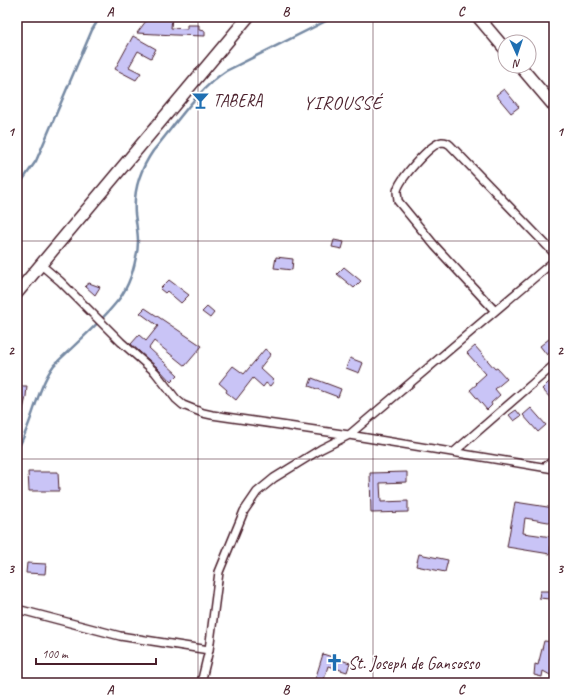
<svg xmlns="http://www.w3.org/2000/svg" width="571" height="700" font-family="Caveat,sans-serif">
  <style>
    .lines { fill: none; stroke-linecap: round; stroke-linejoin: round }
    .stream { stroke: #768aa4; stroke-width: 2.5 }
    .building { fill: #c9c4f6; stroke: #4a1f2b }
    .street-casing { stroke: #4a1f2b; stroke-width: 10 }
    .primary-casing { stroke: #4a1f2b; stroke-width: 14 }
    .street { stroke: #fff; stroke-width: 7 }
    .primary { stroke: #fff; stroke-width: 11 }
    .grid { fill: none; stroke: #4a1f2b; stroke-width: 1; stroke-opacity: 0.55 }
    .labels { text-anchor: middle; dominant-baseline: central; stroke-width: 3; stroke-linejoin: round; paint-order: stroke }
    .poi-label { font-size: 17px; fill: #4a1f2b; stroke: #fff; text-anchor: start }
    .neighbourhood-label { font-size: 18px; letter-spacing: 1px; fill: #4a1f2b; stroke: #fff }
    .neatline { fill: none; stroke: #4a1f2b; stroke-width: 1.5 }
    .grid-label { font-size: 13px; text-anchor: middle; font-weight: bold; fill: #4a1f2b }
  </style>
  <rect width="100%" height="100%" fill="#fff"/>
  <filter id="ink" filterUnits="userSpaceOnUse"><feTurbulence type="fractalNoise" baseFrequency=".025" numOctaves="2"/><feDisplacementMap in="SourceGraphic" scale="8" xChannelSelector="R" yChannelSelector="G"/><feConvolveMatrix kernelMatrix="1 2 1 2 8 2 1 2 1" color-interpolation-filters="sRGB"/></filter>
  <g filter="url(#ink)">
    <g class="lines">
      <path class="stream" d="M17,188L36,161L92,30L100,17
        M17,450C33,423 36,390 54,365C74,345 97,326 115,304C126,292 133,273 136,257C140,243 137,229 135,214C133,191 140,170 153,151C175,125 198,89 226,71L334,17"/>
    </g>
    <path class="building" d="M149,17H172L171,28L187,29V25H199V30L205,31V36L175,35L137,33Z
      M133,36L156,49L151,58L138,51L129,67L141,73L136,80L115,69Z
      M504,89L519,107L511,113L496,95Z
      M334,240L344,242L342,249L332,247Z
      M276,257L293,259L292,270L274,268Z
      M344,267L361,281L354,288L337,274Z
      M169,280L189,295L181,303L167,291L165,293L160,289Z
      M89,283L100,287L95,295L85,286Z
      M207,307L214,313L210,318L202,312Z
      M145,308L202,346L185,366L154,341L149,348L178,375L171,382L158,368L131,344L139,335L146,341L158,326L140,313Z
      M549,339L554,345V349L547,355L540,346Z
      M475,346L495,369L497,368L507,379L495,389L500,395L491,403L492,405L487,410L470,390L477,384L476,383L486,374L467,353Z
      M265,349L271,354L260,368L274,381L270,386L266,383L263,387L253,378L236,400L226,392L227,390L219,383L233,366L244,374Z
      M350,358L363,363L359,373L346,368Z
      M312,378L341,389L338,397L309,386Z
      M549,382L554,387V402L542,389Z
      M19,386H27L26,397L19,426H17V402Z
      M531,408L546,425L538,432L523,415Z
      M516,410L521,416L514,421L509,415Z
      M28,472H58L59,491H29Z
      M407,472V482L380,483L381,502L408,501V512L371,513L370,473Z
      M515,502L554,508V523L525,518L523,533L552,537L550,554L507,547Z
      M419,554L448,560L445,572L416,566Z
      M27,563L46,564L45,574L26,573Z
      M540,591H551L550,599L539,598Z
      M544,641L554,642V672L552,676L543,671L542,677L534,675L535,664L538,665Z
      M323,654L350,663L347,672L328,666L323,683H314Z"/>
    <g class="lines">
      <defs>
        <path id="street" d="M40,264L60,281L121,342L155,372L176,399L183,405L203,413L212,415L349,435L554,469
          M495,311L435,246L398,201C398,198 397,194 397,191C399,180 430,144 442,142C445,142 448,143 450,145L554,253
          M454,452L554,365
          M545,467L554,460
          M17,609L120,636L209,650
          M201,683L209,650L219,572L244,511L257,492L274,478L321,449L349,435L554,261"/>
        <path id="primary" d="M478,17L505,49
          M520,66L554,106
          M17,293L248,17"/>
      </defs>
      <use href="#street" class="street-casing"/>
      <use href="#primary" class="primary-casing"/>
      <use href="#street" class="street"/>
      <use href="#primary" class="primary"/>
    </g>
  </g>
  <path class="grid" d="M198,17V683M373,17V683M17,241H554M17,459H554"/>
  <defs>
    <symbol id="bar-bare" viewBox="-9 -9 18 18"><path d="M-6-5H6L.8 .8V4.5H3.5V6h-7V4.5H-.8V.8Z" fill="#1f6fb2" stroke="#fff" stroke-width="2.5" paint-order="stroke"/></symbol>
    <symbol id="church-bare" viewBox="-9 -9 18 18"><path d="M-1.2-6h2.4v3.5h3.3v2.4h-3.3V6h-2.4V-.1h-3.3v-2.4h3.3Z" fill="#1f6fb2" stroke="#fff" stroke-width="2.5" paint-order="stroke"/></symbol>
  </defs>
  <g fill-rule="evenodd">
    <use href="#bar-bare" x="188" y="88" width="25" height="25"/>
    <use href="#church-bare" x="322" y="650" width="25" height="25"/>
  </g>
  <g class="labels">
    <g class="poi-label">
      <text x="213" y="100">TABERA</text>
      <text x="348" y="663">St. Joseph de Gansosso</text>
    </g>
    <g class="neighbourhood-label">
      <text x="343" y="103">YIROUSSÉ</text>
    </g>
  </g>
  <rect width="571" height="700" fill="none" stroke="#fff" stroke-width="44"/>
  <g transform="translate(517 54) rotate(177)"><circle r="19" fill="#ffffff" stroke="#b7a5aa"/>
  <path d="M0-3L7 15L0 10L-7 15Z" fill="#1f6fb2"/>
  <text y="-6" font-size="11" font-weight="bold" text-anchor="middle" fill="#4a1f2b">N</text>
  </g>
  <path d="M36 658v6h120v-6" fill="none" stroke="#4a1f2b" stroke-width="2"/>
  <text x="42" y="658" font-size="12" fill="#4a1f2b" stroke="#ffffff" stroke-width="3" paint-order="stroke">100 m</text>
  <rect x="22" y="22" width="527" height="656" class="neatline"/>
  <g class="grid-label">
    <text x="110" y="16">A</text>
    <text x="286" y="16">B</text>
    <text x="461" y="16">C</text>
    <text x="11" y="136">1</text>
    <text x="560" y="136">1</text>
    <text x="11" y="355">2</text>
    <text x="560" y="355">2</text>
    <text x="11" y="573">3</text>
    <text x="560" y="573">3</text>
    <text x="110" y="694">A</text>
    <text x="286" y="694">B</text>
    <text x="461" y="694">C</text>
  </g>
</svg>
